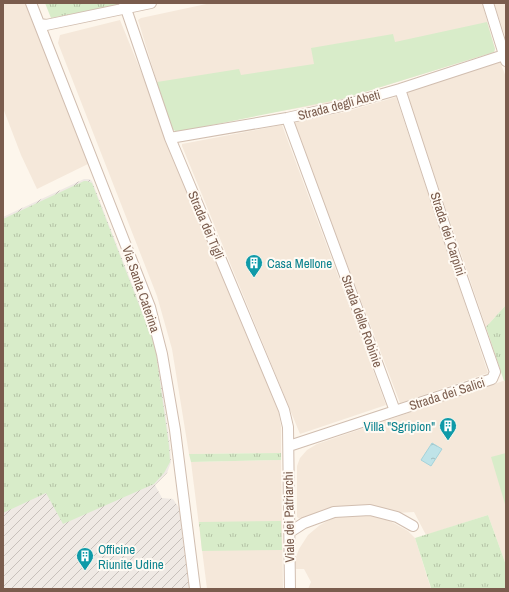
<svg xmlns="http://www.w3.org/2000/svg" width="509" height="592" font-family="'Archivo Narrow',sans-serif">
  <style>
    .residential { fill: #f5e8da }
    .industrial { fill: url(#industrial-furrows) }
    .grass { fill: url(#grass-tufts) }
    .garden { fill: #d8ecc9 }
    .water { fill: url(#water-ripples); stroke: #a5d3da }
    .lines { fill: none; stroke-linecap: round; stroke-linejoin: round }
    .minor-casing { stroke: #d1beb0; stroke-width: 12 }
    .minor { stroke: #fff; stroke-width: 10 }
    .labels { text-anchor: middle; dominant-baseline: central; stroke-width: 4; stroke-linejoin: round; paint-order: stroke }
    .street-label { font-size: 13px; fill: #7a5c4d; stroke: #fffaf3 }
    .culture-label { font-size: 13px; fill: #0d838f; stroke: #fffaf3; text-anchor: start }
  </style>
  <defs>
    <pattern id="industrial-furrows" width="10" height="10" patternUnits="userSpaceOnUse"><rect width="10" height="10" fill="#efe9e4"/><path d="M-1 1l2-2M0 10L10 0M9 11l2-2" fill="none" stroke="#c7c0bb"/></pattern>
    <pattern id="grass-tufts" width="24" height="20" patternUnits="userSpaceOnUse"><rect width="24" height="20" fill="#d8ecc9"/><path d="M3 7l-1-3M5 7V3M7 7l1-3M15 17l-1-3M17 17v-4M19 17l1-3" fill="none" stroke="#b4c2a5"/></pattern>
    <pattern id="water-ripples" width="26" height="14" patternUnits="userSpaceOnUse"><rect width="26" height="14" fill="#bfe3e8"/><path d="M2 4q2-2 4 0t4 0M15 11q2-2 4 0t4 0" fill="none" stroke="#a0bbbe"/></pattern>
  </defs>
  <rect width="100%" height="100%" fill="#fdf6ec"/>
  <path class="residential" d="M3,3H26L90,163L37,189L21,155L3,108Z
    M211,3H482L495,49L494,52L342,99L329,103L172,129L157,82L138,20L141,18Z
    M494,3H506V39Z
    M120,20L278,409L281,426V453L189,454L172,349L157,296L58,43L60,35Z
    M500,62L506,77V305L486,327L406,92Z
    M396,97L488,373L400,403L293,122L345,112Z
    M282,125L386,405L300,434L182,146V144Z
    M506,380V565L488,515L426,535L414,512L397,513L332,508L300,519L297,517V466L300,458L307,450L317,444Z
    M281,460L283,589H207L191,462Z
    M346,514H361L374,516L388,520L408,531L415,538L431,589H308L311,582L304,569H296L295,560L299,549L308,535L320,525L333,518Z"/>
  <path class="industrial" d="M84,179H89L92,181L156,346L170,445L171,462L167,473L155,485L162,498L173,499L179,508L189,589H3V217Z"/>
  <path class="grass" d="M45,3H117L118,5L51,18Z
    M84,181H87L92,183L155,346L169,446L170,462L164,473L154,484L63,524L46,493L3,513V219Z
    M506,305V380L504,381L486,327Z
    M281,453V460L191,462L189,454Z
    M488,515L506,565V589H373V588H431L415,538Z
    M281,521L282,550L202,551L199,522Z"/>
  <path class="garden" d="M487,22L495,49L494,52L342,99L177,132L172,129L157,82L239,69L241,75L314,64L311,48L393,34L395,42Z
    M506,453V503L505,504L491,457Z"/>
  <path class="water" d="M432,443L442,449L431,466L421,460Z"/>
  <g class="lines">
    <defs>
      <path id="minor" d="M31,3L150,307L162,354L175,430L195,589
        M124,3L170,138L284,410L288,427L290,589
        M488,3L506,61
        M40,24L46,25L151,3
        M287,118L395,411
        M170,138L287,118L337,107L400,89L504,55
        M289,446L492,379L495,372L454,254L400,89
        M290,532L304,523L334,512L370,510L397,517L413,526"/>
    </defs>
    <use href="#minor" class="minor-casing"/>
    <use href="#minor" class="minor"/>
  </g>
  <defs>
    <symbol id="building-pin" viewBox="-11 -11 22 30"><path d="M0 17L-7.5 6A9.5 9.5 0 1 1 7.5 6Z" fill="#0f9aa8" stroke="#fffaf3"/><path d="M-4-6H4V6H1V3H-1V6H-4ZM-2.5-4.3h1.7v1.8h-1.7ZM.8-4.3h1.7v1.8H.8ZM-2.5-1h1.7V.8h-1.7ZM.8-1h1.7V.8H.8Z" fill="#fff"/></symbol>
  </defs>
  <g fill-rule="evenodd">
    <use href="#building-pin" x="244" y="253" width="20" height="27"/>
    <use href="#building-pin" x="438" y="416" width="20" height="27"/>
    <use href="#building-pin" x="75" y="546" width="20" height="27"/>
  </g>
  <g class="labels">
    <g class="street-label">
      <text transform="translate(339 105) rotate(-15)">Strada degli Abeti</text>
      <text transform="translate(206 225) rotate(67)">Strada dei Tigli</text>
      <text transform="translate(448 234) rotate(72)">Strada dei Carpini</text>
      <text transform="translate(141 289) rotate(71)">Via Santa Caterina</text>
      <text transform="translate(362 321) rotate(70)">Strada delle Robinie</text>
      <text transform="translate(447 394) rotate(-18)">Strada dei Salici</text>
      <text transform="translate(289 517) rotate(-91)">Viale dei Patriarchi</text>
    </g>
    <g class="culture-label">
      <text x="267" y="263">Casa Mellone</text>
      <text x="435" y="426" text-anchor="end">Villa "Sgripion"</text>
      <text x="98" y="549">Officine<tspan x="98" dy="15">Riunite Udine</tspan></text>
    </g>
  </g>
  <rect width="509" height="592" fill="none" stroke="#7a5c4d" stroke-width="8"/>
</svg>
